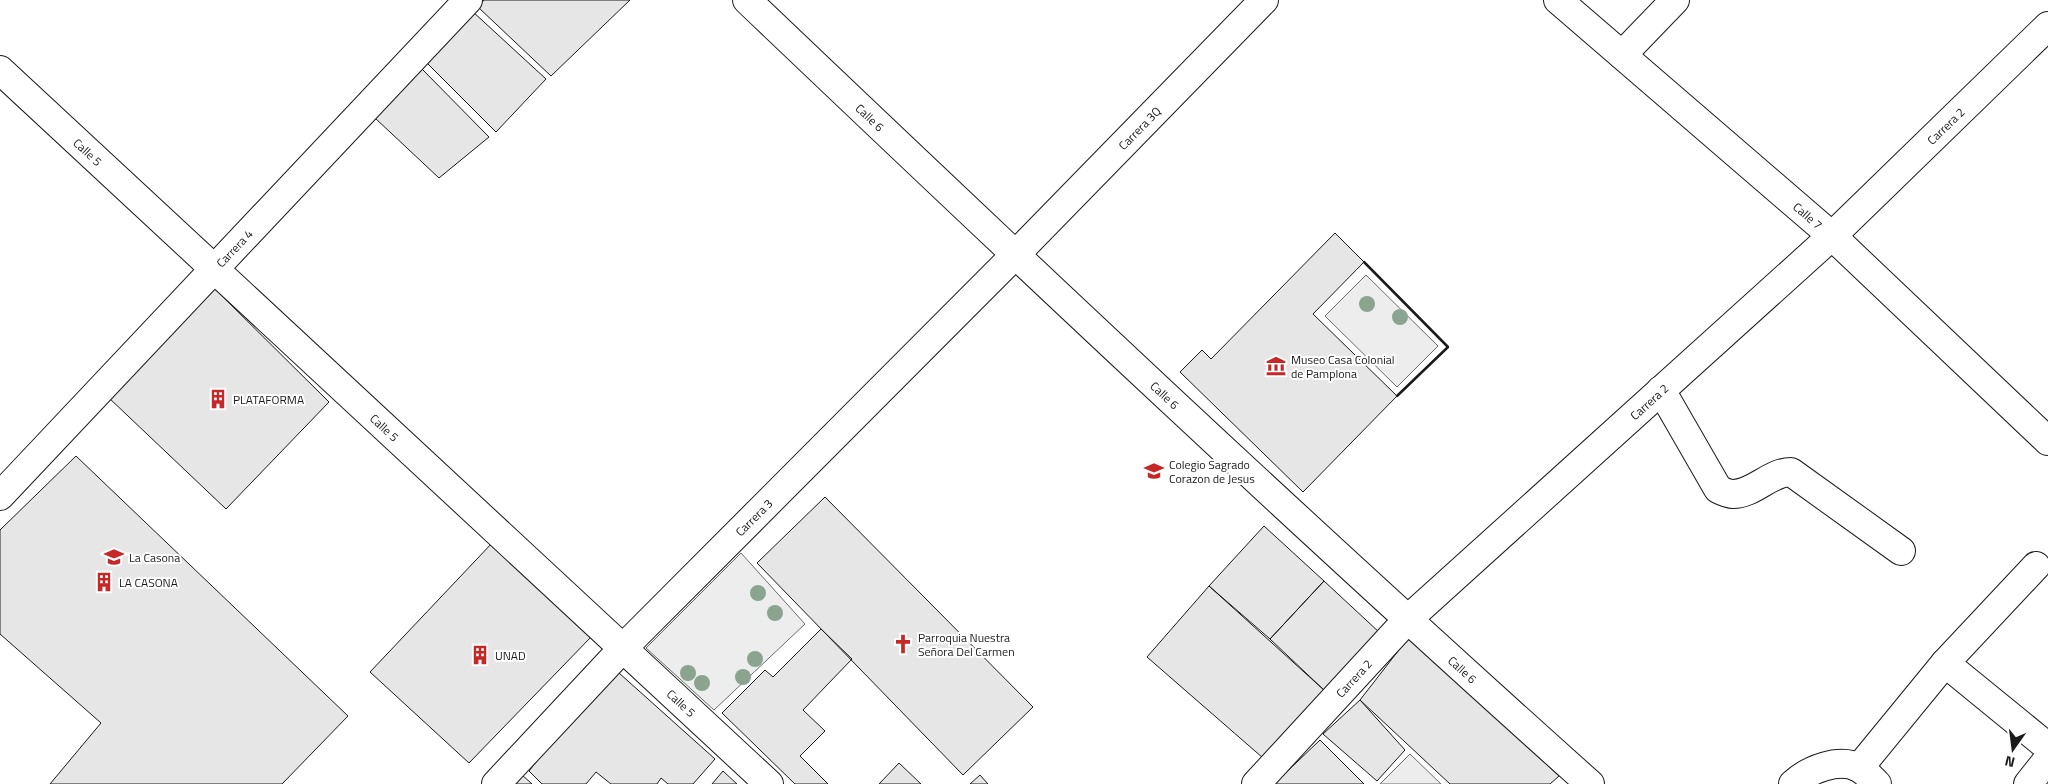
<svg xmlns="http://www.w3.org/2000/svg" width="2048" height="784" font-family="'Titillium Web',sans-serif">
  <style>
    .built { fill: #ededed; stroke: #6a6a6a }
    .building { fill: #e6e6e6; stroke: #1a1a1a }
    .lines { fill: none; stroke-linecap: round; stroke-linejoin: round }
    .minor-casing { stroke: #1a1a1a; stroke-width: 30 }
    .minor { stroke: #fff; stroke-width: 28 }
    .wall { stroke: #1a1a1a; stroke-width: 2.5 }
    .tree { fill: #8aa48f }
    .labels { text-anchor: middle; dominant-baseline: central; stroke-width: 4; stroke-linejoin: round; paint-order: stroke }
    .street-label { font-size: 12px; fill: #1a1a1a; stroke: #fff }
    .poi-label { font-size: 12px; fill: #1a1a1a; stroke: #fff; text-anchor: start }
  </style>
  <rect width="100%" height="100%" fill="#fff"/>
  <path class="built" d="M1366,275L1438,346L1397,387L1325,316Z
    M741,553L805,624L714,710L646,648Z
    M1410,754L1441,784H1380Z"/>
  <path class="building" d="M484,0H630L551,76L478,7Z
    M472,11L546,79L496,132L424,60Z
    M421,68L489,137L439,178L375,118Z
    M1335,233L1364,262L1313,314L1397,396L1303,492L1180,372L1202,350L1211,359Z
    M215,289L329,402L226,509L108,397Z
    M76,456L348,716L282,784H50L101,723L0,634V530Z
    M825,497L1033,707L963,775L757,563Z
    M1264,526L1324,581L1270,639L1209,586Z
    M493,542L591,637L469,763L370,672Z
    M1324,581L1380,633L1325,691L1270,639Z
    M1209,586L1325,691L1263,758L1147,657Z
    M821,629L852,659L803,710L825,731L800,756L828,784H795L722,713L765,670L773,677Z
    M1409,637L1559,776L1550,784H1450L1360,700Z
    M619,673L715,759L693,784H668L661,778L657,784H611L596,772L586,784H542L529,771L562,729Z
    M1360,700L1405,750L1377,781L1323,734Z
    M1320,740L1364,784H1274Z
    M899,763L921,784H879Z
    M723,771L737,784H712Z
    M521,774L532,784H512Z
    M980,775L988,784H970Z"/>
  <g class="lines">
    <defs>
      <g id="minor">
        <path id="s1" d="M747,0C1025,265 1304,528 1590,784"/>
        <path id="s2" d="M1558,0L1832,236L2048,441"/>
        <path d="M1622,55L1675,0"/>
        <path id="s3" d="M0,70L769,784"/>
        <path d="M1661,390L1718,489C1722,491 1728,494 1733,494C1754,494 1770,472 1791,472L1901,551"/>
        <path id="s4" d="M0,496L468,0"/>
        <path d="M1945,663L2048,747"/>
        <path d="M1859,768L1945,663L2036,566"/>
        <path id="s5" d="M496,784L624,647L1015,255L1264,0"/>
        <path id="s6" d="M1256,784L1407,620L1832,236L2048,26"/>
        <path d="M1793,784C1808,770 1839,757 1859,768C1865,771 1872,779 1877,784"/>
        <path d="M2028,784L2048,759"/>
      </g>
    </defs>
    <use href="#minor" class="minor-casing"/>
    <use href="#minor" class="minor"/>
    <path class="wall" d="M1364,262L1448,347L1397,396"/>
  </g>
  <g class="tree">
    <circle cx="1367" cy="304" r="8"/>
    <circle cx="1400" cy="317" r="8"/>
    <circle cx="758" cy="593" r="8"/>
    <circle cx="775" cy="613" r="8"/>
    <circle cx="755" cy="659" r="8"/>
    <circle cx="688" cy="673" r="8"/>
    <circle cx="743" cy="677" r="8"/>
    <circle cx="702" cy="683" r="8"/>
  </g>
  <defs>
    <symbol id="museum-bare" viewBox="-9 -9 18 18"><path d="M0-6L6-3V-2H-6V-3ZM-5-1h2V3h-2ZM-1-1h2V3h-2ZM3-1h2V3H3ZM-6 4H6V6H-6Z" fill="#c62828" stroke="#fff" stroke-width="2.5" paint-order="stroke"/></symbol>
    <symbol id="building-bare" viewBox="-9 -9 18 18"><path d="M-4-6H4V6H1V3H-1V6H-4ZM-2.5-4.3h1.7v1.8h-1.7ZM.8-4.3h1.7v1.8H.8ZM-2.5-1h1.7V.8h-1.7ZM.8-1h1.7V.8H.8Z" fill="#c62828" stroke="#fff" stroke-width="2.5" paint-order="stroke"/></symbol>
    <symbol id="school-bare" viewBox="-9 -9 18 18"><path d="M0-5L7-2L0 1L-7-2ZM-4 1L0 2.5L4 1V4Q0 6-4 4Z" fill="#c62828" stroke="#fff" stroke-width="2.5" paint-order="stroke"/></symbol>
    <symbol id="university-bare" viewBox="-9 -9 18 18"><path d="M0-5L7-2L0 1L-7-2ZM-4 1L0 2.5L4 1V4Q0 6-4 4Z" fill="#c62828" stroke="#fff" stroke-width="2.5" paint-order="stroke"/></symbol>
    <symbol id="church-bare" viewBox="-9 -9 18 18"><path d="M-1.2-6h2.4v3.5h3.3v2.4h-3.3V6h-2.4V-.1h-3.3v-2.4h3.3Z" fill="#c62828" stroke="#fff" stroke-width="2.5" paint-order="stroke"/></symbol>
  </defs>
  <g fill-rule="evenodd">
    <use href="#museum-bare" x="1262" y="352" width="28" height="28"/>
    <use href="#building-bare" x="204" y="385" width="28" height="28"/>
    <use href="#school-bare" x="1140" y="457" width="28" height="28"/>
    <use href="#university-bare" x="100" y="543" width="28" height="28"/>
    <use href="#building-bare" x="90" y="568" width="28" height="28"/>
    <use href="#church-bare" x="889" y="630" width="28" height="28"/>
    <use href="#building-bare" x="466" y="641" width="28" height="28"/>
  </g>
  <g class="labels">
    <g class="street-label">
      <text stroke="none"><textPath href="#s1" startOffset="170">Calle 6</textPath></text>
      <text stroke="none"><textPath href="#s6" startOffset="954">Carrera 2</textPath></text>
      <text stroke="none"><textPath href="#s5" startOffset="919">Carrera 3Q</textPath></text>
      <text stroke="none"><textPath href="#s3" startOffset="120">Calle 5</textPath></text>
      <text stroke="none"><textPath href="#s2" startOffset="330">Calle 7</textPath></text>
      <text stroke="none"><textPath href="#s4" startOffset="341">Carrera 4</textPath></text>
      <text stroke="none"><textPath href="#s1" startOffset="575">Calle 6</textPath></text>
      <text stroke="none"><textPath href="#s6" startOffset="549">Carrera 2</textPath></text>
      <text stroke="none"><textPath href="#s3" startOffset="525">Calle 5</textPath></text>
      <text stroke="none"><textPath href="#s5" startOffset="371">Carrera 3</textPath></text>
      <text stroke="none"><textPath href="#s1" startOffset="980">Calle 6</textPath></text>
      <text stroke="none"><textPath href="#s6" startOffset="144">Carrera 2</textPath></text>
      <text stroke="none"><textPath href="#s3" startOffset="930">Calle 5</textPath></text>
    </g>
    <g class="poi-label">
      <text x="1291" y="359">Museo Casa Colonial<tspan x="1291" dy="14">de Pamplona</tspan></text>
      <text x="233" y="399">PLATAFORMA</text>
      <text x="1169" y="464">Colegio Sagrado<tspan x="1169" dy="14">Corazon de Jesus</tspan></text>
      <text x="129" y="557">La Casona</text>
      <text x="119" y="582">LA CASONA</text>
      <text x="918" y="637">Parroquia Nuestra<tspan x="918" dy="14">Señora Del Carmen</tspan></text>
      <text x="495" y="655">UNAD</text>
    </g>
  </g>
  <g transform="translate(2013 749) rotate(194)" stroke="#ffffff" stroke-width="4" paint-order="stroke">
  <path d="M0-4L9 19L0 12L-9 19Z" fill="#1a1a1a"/>
  <text y="-8" font-size="14" font-weight="bold" text-anchor="middle" fill="#1a1a1a">N</text>
  </g>
</svg>
